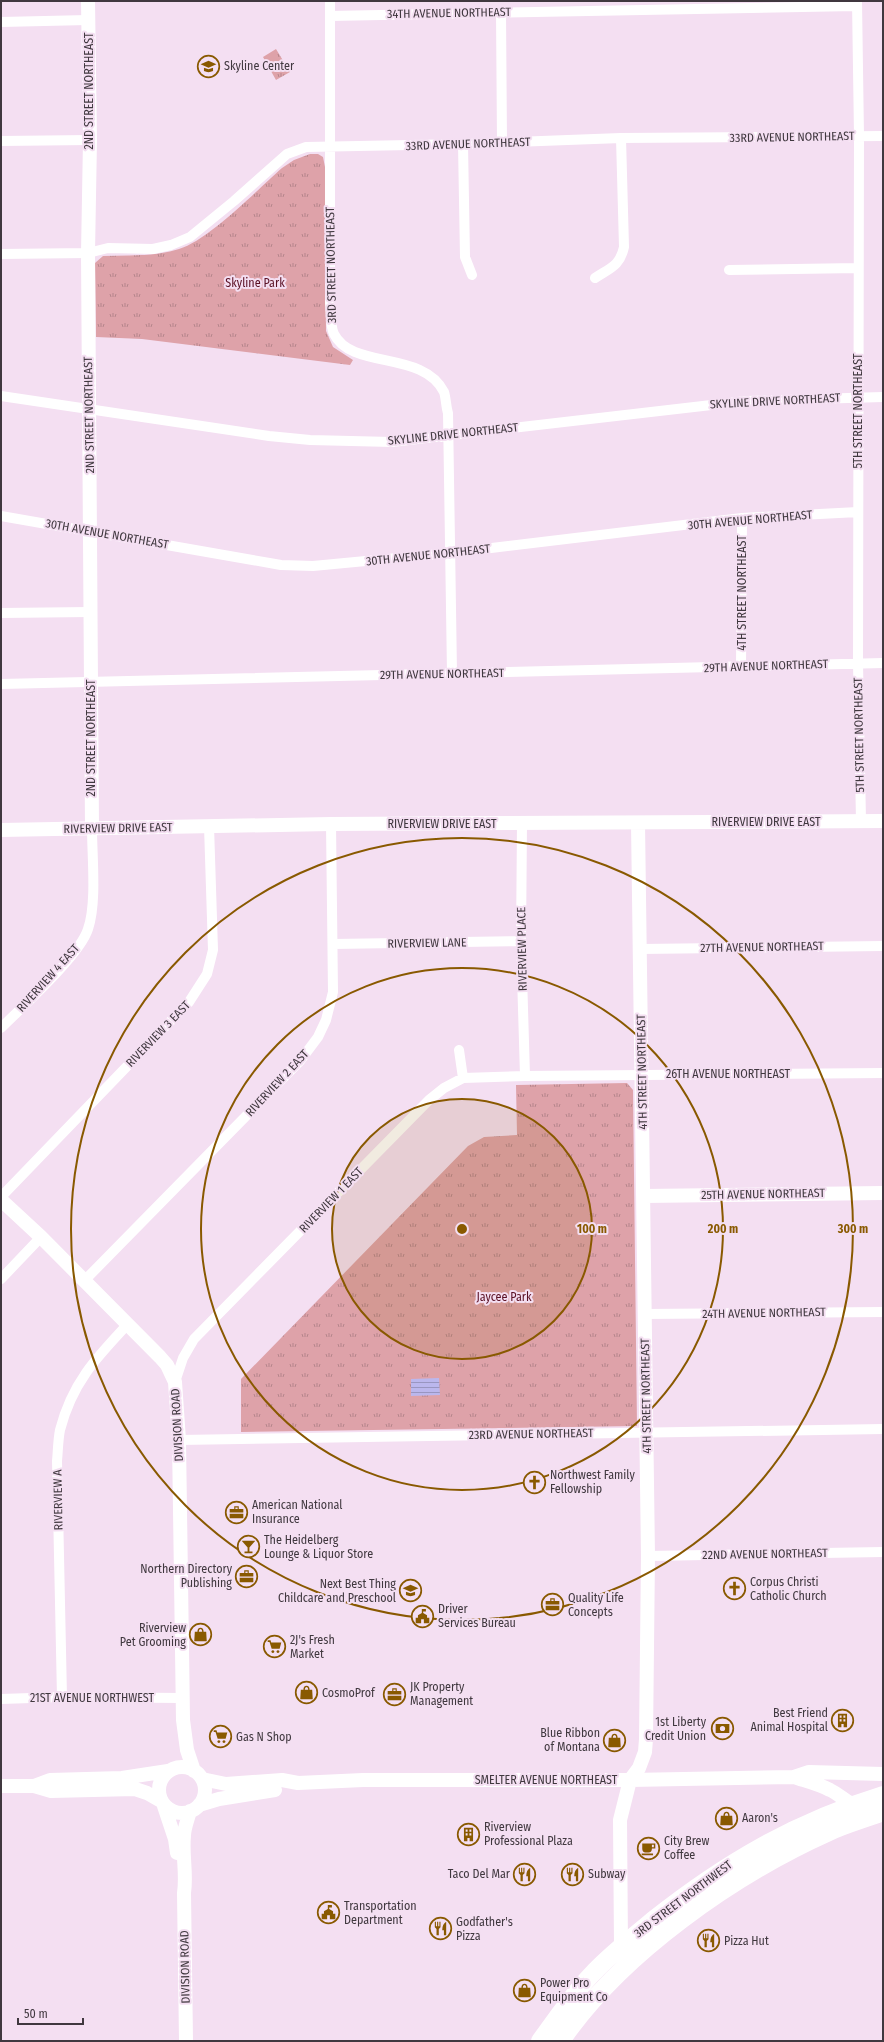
<svg xmlns="http://www.w3.org/2000/svg" width="884" height="2042" font-family="'Fira Sans Condensed',sans-serif">
  <style>
    .park { fill: url(#park-tufts) }
    .water { fill: url(#water-rules) }
    .lines { fill: none; stroke-linecap: round; stroke-linejoin: round }
    .street { stroke: #fff; stroke-width: 10 }
    .secondary { stroke: #fff; stroke-width: 14 }
    .highway { stroke: #fff; stroke-width: 18 }
    .ring { fill: none; stroke: #895900; stroke-width: 2 }
    .labels { text-anchor: middle; dominant-baseline: central; stroke-width: 4; stroke-linejoin: round; paint-order: stroke }
    .street-label { font-size: 12px; fill: #40383f; stroke: #f4dff2 }
    .poi-label { font-size: 12px; fill: #40383f; stroke: #f4dff2; text-anchor: start }
    .park-label { font-size: 12px; fill: #5a1024; stroke: #f4dff2 }
    .centre { fill: #895900; stroke: #f4dff2; stroke-width: 2 }
    .ring-label { font-size: 12px; text-anchor: middle; font-weight: bold; fill: #895900; stroke: #f4dff2; stroke-width: 4; stroke-linejoin: round; paint-order: stroke }
  </style>
  <defs>
    <pattern id="park-tufts" width="24" height="20" patternUnits="userSpaceOnUse"><rect width="24" height="20" fill="#dea2a9"/><path d="M3 7l-1-3M5 7V3M7 7l1-3M15 17l-1-3M17 17v-4M19 17l1-3" fill="none" stroke="#b5858b"/></pattern>
    <pattern id="water-rules" width="6" height="5" patternUnits="userSpaceOnUse"><rect width="6" height="5" fill="#bbb7ed"/><path d="M0 2.5h6" fill="none" stroke="#9996c1"/></pattern>
  </defs>
  <rect width="100%" height="100%" fill="#f4dff2"/>
  <path class="park" d="M276,49L290,72L276,80L263,57Z
    M310,154H318L323,157L325,167L326,331L333,347L353,360L350,365L142,339L96,337L95,263L103,256C128,255 155,257 179,249C209,240 257,190 282,168L294,160Z
    M627,1083L633,1090L637,1426L241,1432V1379L468,1146L484,1137L517,1135L516,1085Z"/>
  <path class="water" d="M439,1378L440,1395L411,1396V1379Z"/>
  <g class="lines">
    <path class="street" d="M330,1V303C331,312 330,326 334,334C352,370 423,350 444,392C446,398 446,407 448,413L452,673
      M857,1L859,136L858,663L861,821
      M501,12L502,143
      M330,16L856,6
      M1,22L88,20
      M1,141L90,140
      M463,144L465,257L472,275
      M1,254L88,253L108,248L153,249L171,245L190,237L234,201L287,154L306,147L463,144L621,138L883,136
      M729,270L858,268
      M595,278C610,268 620,266 624,247L621,138
      M1,396L269,436L310,440L392,442L746,401L883,397
      M1,516L281,565L313,566L450,553L742,518L858,512
      M1,613L90,612
      M741,667L742,518
      M1,684L883,663
      M522,823L521,941L525,1076
      M333,944L521,941
      M640,949L883,946
      M1,1028C22,1007 80,955 88,929C97,903 92,857 92,828
      M459,1050L463,1078
      M1,1197L189,1002L207,974L213,950L209,826
      M1,1279L41,1237
      M84,1281L300,1061L318,1037L326,1020L333,992L331,824
      M644,1314L883,1312
      M175,1382L183,1358L194,1339L429,1100L444,1088L463,1078L525,1076L883,1073
      M179,1440L883,1429
      M648,1556L883,1552
      M62,1697L57,1461C58,1451 58,1440 60,1430C72,1383 96,1358 128,1324
      M1,1699L62,1697L182,1698"/>
    <path class="secondary" d="M88,1L90,140L88,253L92,828
      M1,830L331,824L883,821
      M644,1196L883,1193
      M1,1200L41,1237L160,1357L167,1365L175,1382L179,1440L183,1720L187,1750L194,1771
      M159 1790a23 23 0 1 1 46 0a23 23 0 1 1-46 0Z
      M794,1777C806,1781 819,1784 830,1790C841,1795 848,1805 860,1807
      M202,1779L226,1784L282,1780L298,1783L363,1780H630L794,1777L809,1772L883,1774
      M1,1786H34L51,1791L135,1789L147,1793L161,1801
      M34,1786L50,1780L122,1778L168,1771
      M199,1805L219,1799L275,1790
      M164,1806L175,1839L177,1853
      M624,1953L621,1946L620,1820L630,1780L639,1768L645,1752L646,1739L648,1556L638,823
      M186,2041L184,1893C187,1874 182,1855 184,1836C184,1828 188,1819 190,1811"/>
    <path class="highway" d="M540,2041C557,2018 574,1992 594,1972C612,1953 633,1937 653,1920C725,1863 795,1822 883,1795
      M561,2041C620,1954 733,1875 829,1832C846,1824 865,1819 883,1812"/>
  </g>
  <circle cx="462" cy="1229" r="130" fill="#895900" fill-opacity=".12"/>
  <g class="ring">
    <circle cx="462" cy="1229" r="130"/>
    <circle cx="462" cy="1229" r="261"/>
    <circle cx="462" cy="1229" r="391"/>
  </g>
  <defs>
    <symbol id="school-ring" viewBox="-11 -11 22 22"><circle r="9.5" fill="#f4dff2" stroke="#895900" stroke-width="1.5"/><path d="M0-5L7-2L0 1L-7-2ZM-4 1L0 2.5L4 1V4Q0 6-4 4Z" fill="#895900"/></symbol>
    <symbol id="church-ring" viewBox="-11 -11 22 22"><circle r="9.5" fill="#f4dff2" stroke="#895900" stroke-width="1.5"/><path d="M-1.2-6h2.4v3.5h3.3v2.4h-3.3V6h-2.4V-.1h-3.3v-2.4h3.3Z" fill="#895900"/></symbol>
    <symbol id="office-ring" viewBox="-11 -11 22 22"><circle r="9.5" fill="#f4dff2" stroke="#895900" stroke-width="1.5"/><path d="M-6-3h4V-5.5h4V-3h4V5H-6ZM-1-4.5V-3h2v-1.5ZM-6 0V1H6V0Z" fill="#895900"/></symbol>
    <symbol id="bar-ring" viewBox="-11 -11 22 22"><circle r="9.5" fill="#f4dff2" stroke="#895900" stroke-width="1.5"/><path d="M-6-5H6L.8 .8V4.5H3.5V6h-7V4.5H-.8V.8Z" fill="#895900"/></symbol>
    <symbol id="civic-ring" viewBox="-11 -11 22 22"><circle r="9.5" fill="#f4dff2" stroke="#895900" stroke-width="1.5"/><path d="M-.6-6.5H3V-4.5H.6V-3L4-1V1h2V6H-6V1h2V-1L-.6-3ZM-1.2 2.5V6h2.4V2.5Z" fill="#895900"/></symbol>
    <symbol id="shop-ring" viewBox="-11 -11 22 22"><circle r="9.5" fill="#f4dff2" stroke="#895900" stroke-width="1.5"/><path d="M-5-2.5h2.3a2.7 3.5 0 0 1 5.4 0H5L5.5 6h-11ZM-1.5-2.5h3a1.5 2.3 0 0 0-3 0Z" fill="#895900"/></symbol>
    <symbol id="supermarket-ring" viewBox="-11 -11 22 22"><circle r="9.5" fill="#f4dff2" stroke="#895900" stroke-width="1.5"/><path d="M-6-5.5h2.5l.6 2H6L4.5 2H-2.5L-4.4-4H-6ZM-1.5 3.2a1.3 1.3 0 1 0 .1 0ZM3 3.2a1.3 1.3 0 1 0 .1 0Z" fill="#895900"/></symbol>
    <symbol id="building-ring" viewBox="-11 -11 22 22"><circle r="9.5" fill="#f4dff2" stroke="#895900" stroke-width="1.5"/><path d="M-4-6H4V6H1V3H-1V6H-4ZM-2.5-4.3h1.7v1.8h-1.7ZM.8-4.3h1.7v1.8H.8ZM-2.5-1h1.7V.8h-1.7ZM.8-1h1.7V.8H.8Z" fill="#895900"/></symbol>
    <symbol id="bank-ring" viewBox="-11 -11 22 22"><circle r="9.5" fill="#f4dff2" stroke="#895900" stroke-width="1.5"/><path d="M-6-4H6V4H-6ZM0-2.3a2.3 2.3 0 1 0 0 4.6a2.3 2.3 0 1 0 0-4.6Z" fill="#895900"/></symbol>
    <symbol id="cafe-ring" viewBox="-11 -11 22 22"><circle r="9.5" fill="#f4dff2" stroke="#895900" stroke-width="1.5"/><path d="M-5.5-4.5H6V0H3Q3 3.5 0 3.5H-2.5Q-5.5 3.5-5.5 0ZM3-3.2v2h1.7v-2ZM-6 4.5H4V6H-6Z" fill="#895900"/></symbol>
    <symbol id="restaurant-ring" viewBox="-11 -11 22 22"><circle r="9.5" fill="#f4dff2" stroke="#895900" stroke-width="1.5"/><path d="M-5-6h1v4h1v-4h1v4h1v-4h1v5L-1.5 .5V6h-2V.5L-5-1ZM5-6V6H3V1.5H1.5Q1.5-4 5-6Z" fill="#895900"/></symbol>
  </defs>
  <g fill-rule="evenodd">
    <use href="#school-ring" x="196" y="54" width="25" height="25"/>
    <use href="#church-ring" x="522" y="1470" width="25" height="25"/>
    <use href="#office-ring" x="224" y="1500" width="25" height="25"/>
    <use href="#bar-ring" x="236" y="1534" width="25" height="25"/>
    <use href="#office-ring" x="234" y="1564" width="25" height="25"/>
    <use href="#church-ring" x="722" y="1576" width="25" height="25"/>
    <use href="#school-ring" x="398" y="1578" width="25" height="25"/>
    <use href="#office-ring" x="540" y="1592" width="25" height="25"/>
    <use href="#civic-ring" x="410" y="1604" width="25" height="25"/>
    <use href="#shop-ring" x="188" y="1622" width="25" height="25"/>
    <use href="#supermarket-ring" x="262" y="1634" width="25" height="25"/>
    <use href="#shop-ring" x="294" y="1680" width="25" height="25"/>
    <use href="#office-ring" x="382" y="1682" width="25" height="25"/>
    <use href="#building-ring" x="830" y="1708" width="25" height="25"/>
    <use href="#bank-ring" x="710" y="1716" width="25" height="25"/>
    <use href="#supermarket-ring" x="208" y="1724" width="25" height="25"/>
    <use href="#shop-ring" x="602" y="1728" width="25" height="25"/>
    <use href="#shop-ring" x="714" y="1806" width="25" height="25"/>
    <use href="#building-ring" x="456" y="1822" width="25" height="25"/>
    <use href="#cafe-ring" x="636" y="1836" width="25" height="25"/>
    <use href="#restaurant-ring" x="512" y="1862" width="25" height="25"/>
    <use href="#restaurant-ring" x="560" y="1862" width="25" height="25"/>
    <use href="#civic-ring" x="316" y="1900" width="25" height="25"/>
    <use href="#restaurant-ring" x="428" y="1916" width="25" height="25"/>
    <use href="#restaurant-ring" x="696" y="1928" width="25" height="25"/>
    <use href="#shop-ring" x="512" y="1978" width="25" height="25"/>
  </g>
  <g class="labels">
    <g class="street-label">
      <text transform="translate(449 13) rotate(-1)">34TH AVENUE NORTHEAST</text>
      <text transform="translate(89 91) rotate(-90)">2ND STREET NORTHEAST</text>
      <text transform="translate(792 137) rotate(-1)">33RD AVENUE NORTHEAST</text>
      <text transform="translate(468 144) rotate(-2)">33RD AVENUE NORTHEAST</text>
      <text transform="translate(331 265) rotate(-91)">3RD STREET NORTHEAST</text>
      <text transform="translate(775 401) rotate(-3)">SKYLINE DRIVE NORTHEAST</text>
      <text transform="translate(858 411) rotate(-90)">5TH STREET NORTHEAST</text>
      <text transform="translate(89 415) rotate(-91)">2ND STREET NORTHEAST</text>
      <text transform="translate(453 434) rotate(-6)">SKYLINE DRIVE NORTHEAST</text>
      <text transform="translate(750 520) rotate(-5)">30TH AVENUE NORTHEAST</text>
      <text transform="translate(107 534) rotate(10)">30TH AVENUE NORTHEAST</text>
      <text transform="translate(428 555) rotate(-6)">30TH AVENUE NORTHEAST</text>
      <text transform="translate(742 593) rotate(-90)">4TH STREET NORTHEAST</text>
      <text transform="translate(766 666) rotate(-2)">29TH AVENUE NORTHEAST</text>
      <text transform="translate(442 674) rotate(-1)">29TH AVENUE NORTHEAST</text>
      <text transform="translate(859 735) rotate(-91)">5TH STREET NORTHEAST</text>
      <text transform="translate(91 738) rotate(-90)">2ND STREET NORTHEAST</text>
      <text x="766" y="822">RIVERVIEW DRIVE EAST</text>
      <text x="442" y="824">RIVERVIEW DRIVE EAST</text>
      <text transform="translate(118 828) rotate(-1)">RIVERVIEW DRIVE EAST</text>
      <text transform="translate(427 943) rotate(-1)">RIVERVIEW LANE</text>
      <text transform="translate(762 947) rotate(-1)">27TH AVENUE NORTHEAST</text>
      <text transform="translate(522 949) rotate(-91)">RIVERVIEW PLACE</text>
      <text transform="translate(48 978) rotate(-48)">RIVERVIEW 4 EAST</text>
      <text transform="translate(158 1034) rotate(-46)">RIVERVIEW 3 EAST</text>
      <text transform="translate(642 1072) rotate(-91)">4TH STREET NORTHEAST</text>
      <text x="728" y="1074">26TH AVENUE NORTHEAST</text>
      <text transform="translate(277 1083) rotate(-47)">RIVERVIEW 2 EAST</text>
      <text transform="translate(763 1194) rotate(-1)">25TH AVENUE NORTHEAST</text>
      <text transform="translate(331 1200) rotate(-46)">RIVERVIEW 1 EAST</text>
      <text transform="translate(764 1313) rotate(-1)">24TH AVENUE NORTHEAST</text>
      <text transform="translate(646 1396) rotate(-91)">4TH STREET NORTHEAST</text>
      <text transform="translate(177 1425) rotate(-93)">DIVISION ROAD</text>
      <text transform="translate(531 1434) rotate(-1)">23RD AVENUE NORTHEAST</text>
      <text transform="translate(58 1500) rotate(-91)">RIVERVIEW A</text>
      <text transform="translate(765 1554) rotate(-1)">22ND AVENUE NORTHEAST</text>
      <text x="92" y="1698">21ST AVENUE NORTHWEST</text>
      <text x="546" y="1780">SMELTER AVENUE NORTHEAST</text>
      <text transform="translate(683 1899) rotate(-37)">3RD STREET NORTHWEST</text>
      <text transform="translate(185 1967) rotate(-91)">DIVISION ROAD</text>
    </g>
    <g class="poi-label">
      <text x="224" y="66">Skyline Center</text>
      <text x="550" y="1475">Northwest Family<tspan x="550" dy="14">Fellowship</tspan></text>
      <text x="252" y="1505">American National<tspan x="252" dy="14">Insurance</tspan></text>
      <text x="264" y="1540">The Heidelberg<tspan x="264" dy="14">Lounge &amp; Liquor Store</tspan></text>
      <text x="232" y="1569" text-anchor="end">Northern Directory<tspan x="232" dy="14">Publishing</tspan></text>
      <text x="750" y="1582">Corpus Christi<tspan x="750" dy="14">Catholic Church</tspan></text>
      <text x="396" y="1584" text-anchor="end">Next Best Thing<tspan x="396" dy="14">Childcare and Preschool</tspan></text>
      <text x="568" y="1598">Quality Life<tspan x="568" dy="14">Concepts</tspan></text>
      <text x="438" y="1609">Driver<tspan x="438" dy="14">Services Bureau</tspan></text>
      <text x="186" y="1628" text-anchor="end">Riverview<tspan x="186" dy="14">Pet Grooming</tspan></text>
      <text x="290" y="1640">2J's Fresh<tspan x="290" dy="14">Market</tspan></text>
      <text x="410" y="1687">JK Property<tspan x="410" dy="14">Management</tspan></text>
      <text x="322" y="1693">CosmoProf</text>
      <text x="828" y="1713" text-anchor="end">Best Friend<tspan x="828" dy="14">Animal Hospital</tspan></text>
      <text x="706" y="1722" text-anchor="end">1st Liberty<tspan x="706" dy="14">Credit Union</tspan></text>
      <text x="600" y="1733" text-anchor="end">Blue Ribbon<tspan x="600" dy="14">of Montana</tspan></text>
      <text x="236" y="1737">Gas N Shop</text>
      <text x="742" y="1818">Aaron's</text>
      <text x="484" y="1827">Riverview<tspan x="484" dy="14">Professional Plaza</tspan></text>
      <text x="664" y="1841">City Brew<tspan x="664" dy="14">Coffee</tspan></text>
      <text x="510" y="1874" text-anchor="end">Taco Del Mar</text>
      <text x="588" y="1874">Subway</text>
      <text x="344" y="1906">Transportation<tspan x="344" dy="14">Department</tspan></text>
      <text x="456" y="1922">Godfather's<tspan x="456" dy="14">Pizza</tspan></text>
      <text x="724" y="1941">Pizza Hut</text>
      <text x="540" y="1983">Power Pro<tspan x="540" dy="14">Equipment Co</tspan></text>
    </g>
    <g class="park-label">
      <text x="255" y="283">Skyline Park</text>
      <text x="504" y="1297">Jaycee Park</text>
    </g>
  </g>
  <circle cx="462" cy="1229" r="6" class="centre"/>
  <g class="ring-label">
    <text x="592" y="1233">100 m</text>
    <text x="723" y="1233">200 m</text>
    <text x="853" y="1233">300 m</text>
  </g>
  <rect width="884" height="2042" fill="none" stroke="#40383f" stroke-width="4"/>
  <path d="M18 2018v6h65v-6" fill="none" stroke="#40383f" stroke-width="2"/>
  <text x="24" y="2018" font-size="12" fill="#40383f" stroke="#f4dff2" stroke-width="3" paint-order="stroke">50 m</text>
</svg>
